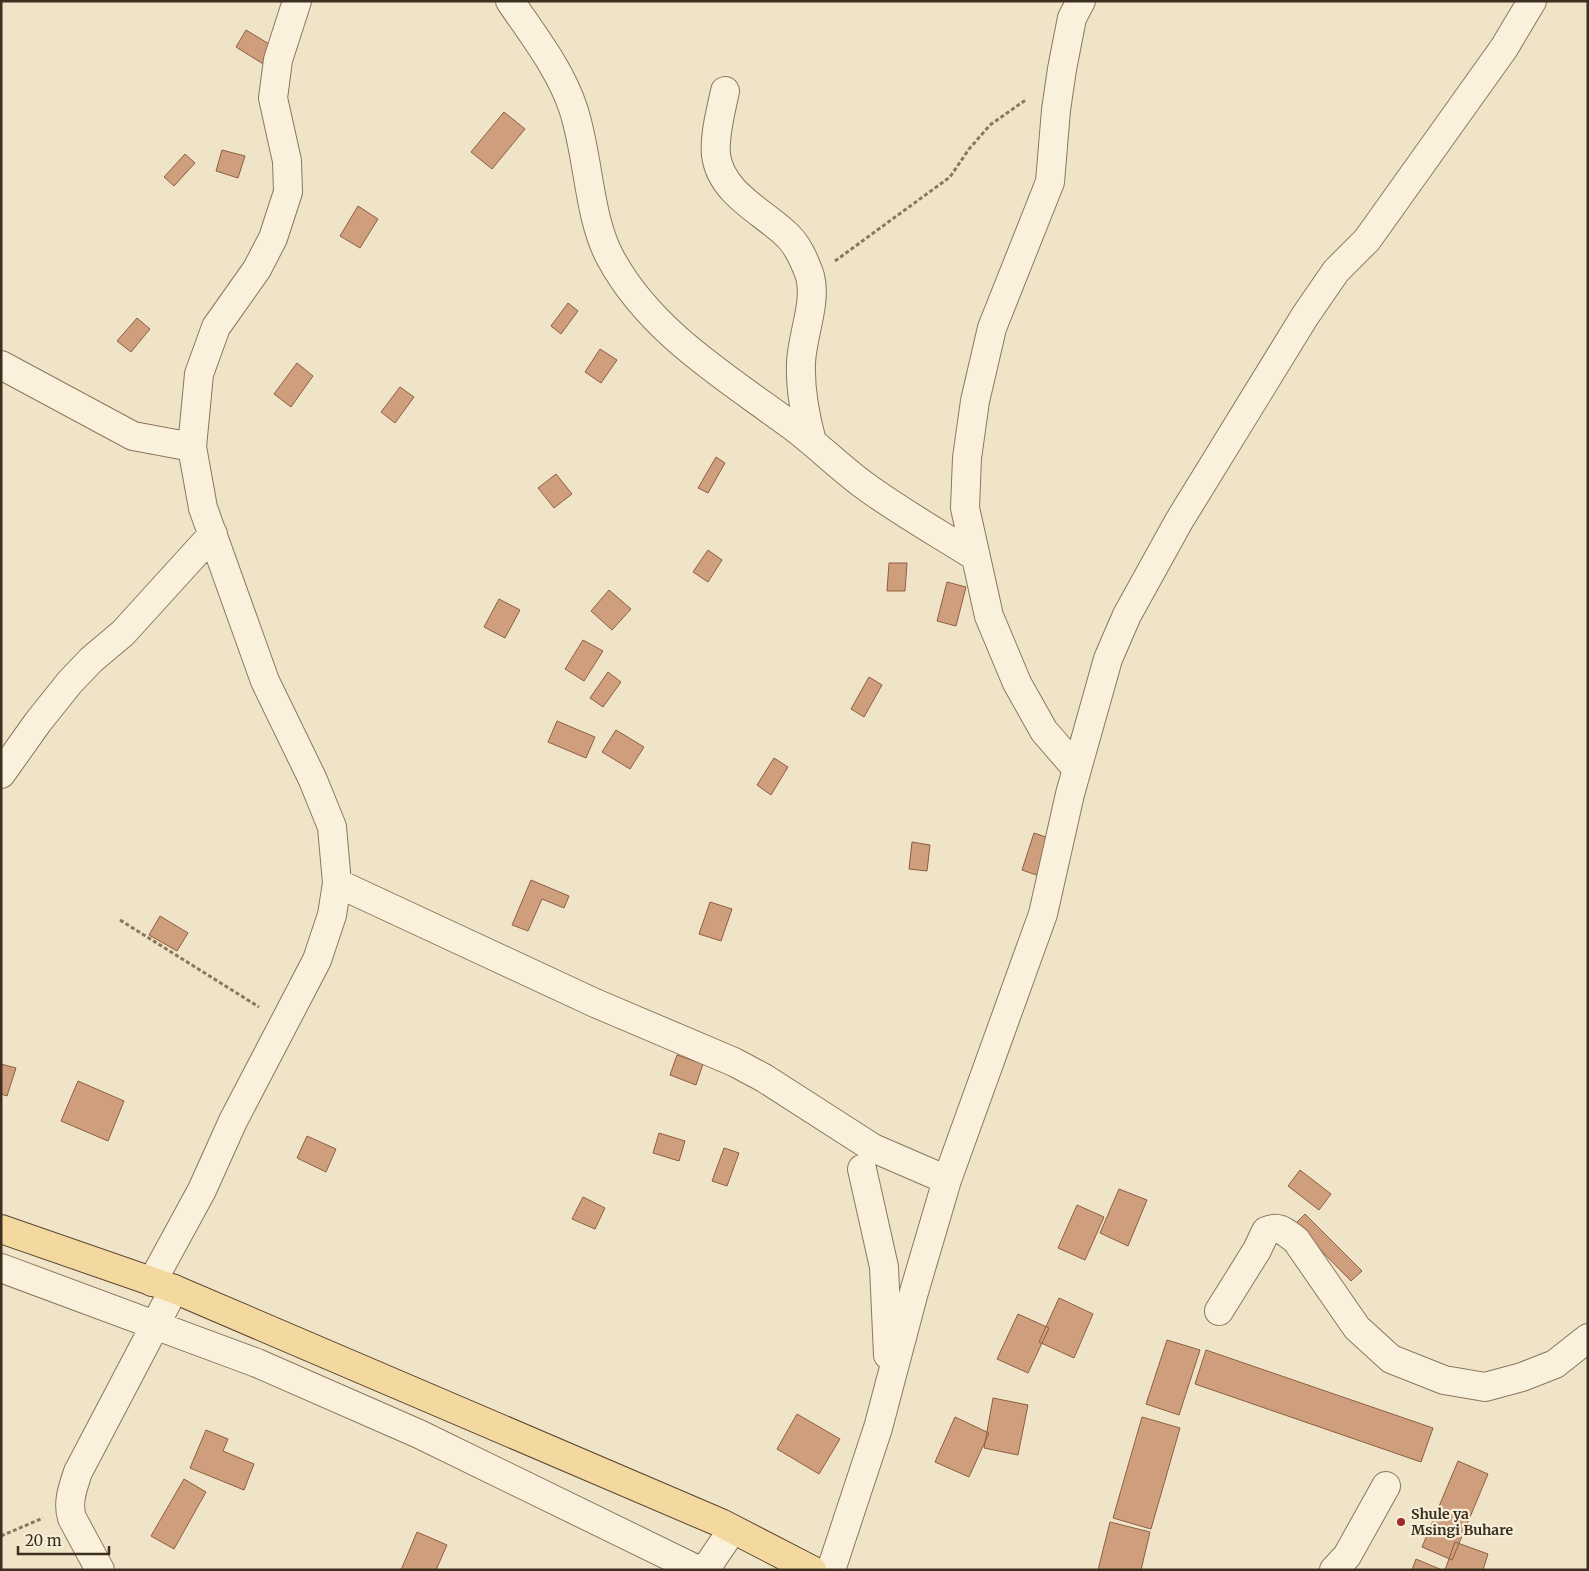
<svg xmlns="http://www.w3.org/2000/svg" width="1589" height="1571" font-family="Merriweather,serif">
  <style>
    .building { fill: #cf9f7d; stroke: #8d5f41 }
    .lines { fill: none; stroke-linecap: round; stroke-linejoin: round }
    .minor-casing { stroke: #8d765c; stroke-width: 30 }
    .major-casing { stroke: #5b4430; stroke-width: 30 }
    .path { stroke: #8d765c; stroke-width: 3; stroke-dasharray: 4 2.5; stroke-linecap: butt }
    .minor { stroke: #faf1dc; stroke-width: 28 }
    .major { stroke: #f3d9a0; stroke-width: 28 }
    .poi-dot { fill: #9e2a2b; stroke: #f7eed8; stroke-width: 2 }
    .labels { text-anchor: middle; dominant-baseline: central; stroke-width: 4.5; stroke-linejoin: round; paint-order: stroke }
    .poi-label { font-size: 14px; font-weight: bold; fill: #3d2e20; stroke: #f7eed8; text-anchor: start }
  </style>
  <rect width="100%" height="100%" fill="#f0e4c8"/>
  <path class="building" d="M246,30L279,50L268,67L236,47Z
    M504,112L525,129L492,169L471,152Z
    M222,150L245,156L238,178L216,171Z
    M185,154L195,163L174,186L164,177Z
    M358,206L378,219L360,248L340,236Z
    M568,303L578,311L561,334L551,326Z
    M137,318L150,329L131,352L117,341Z
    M600,349L617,360L601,383L585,372Z
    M297,363L313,376L291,407L274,394Z
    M400,387L414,397L395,423L381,412Z
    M716,457L725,463L708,493L698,488Z
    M556,474L572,494L554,508L538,488Z
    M708,550L722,560L708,582L693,572Z
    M889,563H907L905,591H887Z
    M947,582L966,587L956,626L937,621Z
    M609,590L631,609L612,630L591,611Z
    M499,599L520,610L505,638L484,627Z
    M583,640L603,651L584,681L565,669Z
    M608,672L621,682L603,707L590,698Z
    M869,677L882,685L864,717L851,709Z
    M557,721L595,737L586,758L548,742Z
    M616,730L644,747L630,769L602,752Z
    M774,758L788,767L771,795L757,785Z
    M1034,833L1057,841L1045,878L1022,870Z
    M912,842L930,845L927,871L909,869Z
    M531,880L569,896L564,908L542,899L528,931L512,925Z
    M710,902L732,909L721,941L699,934Z
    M160,916L188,933L177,951L149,935Z
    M677,1055L703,1064L696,1085L670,1075Z
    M1,1064L16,1068L7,1096L1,1094Z
    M78,1081L124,1101L108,1141L61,1121Z
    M659,1133L685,1141L679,1161L653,1153Z
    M307,1136L336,1149L326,1172L297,1158Z
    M724,1148L739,1153L727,1186L712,1181Z
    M1300,1170L1331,1194L1319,1210L1288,1186Z
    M1119,1189L1147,1200L1128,1246L1100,1233Z
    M583,1197L605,1208L595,1229L572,1219Z
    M1077,1205L1104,1217L1085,1260L1058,1248Z
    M1305,1214L1362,1271L1351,1281L1295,1224Z
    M1059,1298L1093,1314L1074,1358L1039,1342Z
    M1018,1314L1049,1328L1028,1373L997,1359Z
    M1167,1340L1200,1350L1179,1415L1146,1404Z
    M1206,1350L1433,1428L1421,1462L1195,1384Z
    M993,1398L1028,1405L1018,1455L984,1448Z
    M797,1414L840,1439L819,1474L777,1449Z
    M955,1417L989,1433L969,1477L935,1462Z
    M1142,1417L1180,1428L1151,1529L1113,1518Z
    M206,1430L228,1439L223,1451L254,1464L244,1490L190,1468Z
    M1458,1461L1488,1474L1452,1560L1422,1547Z
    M184,1479L206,1492L174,1549L151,1536Z
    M1110,1522L1150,1532L1141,1570H1098Z
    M417,1532L447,1545L436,1570H401Z
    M1455,1542L1488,1554L1483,1570H1445Z
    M1416,1559L1442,1570H1412Z"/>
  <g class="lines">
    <defs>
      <path id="minor" d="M510,1C533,35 560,69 573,108C589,155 588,218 611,259C650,331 724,376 788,423C813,441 836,464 861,483C897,510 938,533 976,557
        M725,91C721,111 714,135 716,155C721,194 764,212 788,236C799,247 805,262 810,276C817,303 802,335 801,363C800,389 805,416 812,442
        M1,365L133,436L192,447
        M1076,768L1044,731L1017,683L989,616L965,508L967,458L975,401L992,328L1050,182L1056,110L1062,69L1072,18L1081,1
        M1,774L38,722L70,682L91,660L123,633L213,534
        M337,883L595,1003L734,1062L764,1078L873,1148L947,1180
        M862,1169L884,1267L888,1355
        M1,1268L257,1363L419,1434L698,1570
        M152,1282L202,1190L233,1121L317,960L332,915L337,883L332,827L313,780L265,681L203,508L192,447L199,374L216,327L257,269L273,238L288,192L287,161L273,98L278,60L297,1
        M1219,1311L1257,1250L1266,1231C1279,1225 1285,1232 1296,1240L1357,1328L1391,1359L1444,1380L1485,1387L1522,1377L1555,1364L1588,1338
        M100,1570L72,1518C67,1503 73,1487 78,1472L174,1289
        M705,1570L732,1530
        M831,1570L878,1428L914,1292L947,1180L1043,914L1070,794L1108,659L1127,615L1179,521L1305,316L1336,271L1367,240L1504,48L1532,1
        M1334,1570L1347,1556L1386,1486"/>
      <path id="major" d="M1,1229L174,1289L721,1523L812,1570"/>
    </defs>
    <use href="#minor" class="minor-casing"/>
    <use href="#major" class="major-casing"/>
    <path class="path" d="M835,261L950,177L969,149L990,125L1027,99
      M120,920L259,1007
      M1,1536L43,1518"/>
    <use href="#minor" class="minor"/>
    <use href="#major" class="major"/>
  </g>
  <circle class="poi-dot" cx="1401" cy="1522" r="5"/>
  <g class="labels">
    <g class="poi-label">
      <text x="1411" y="1514">Shule ya<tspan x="1411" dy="16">Msingi Buhare</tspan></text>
    </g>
  </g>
  <rect width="1589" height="1571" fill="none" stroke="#3d2e20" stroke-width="5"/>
  <path d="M18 1546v8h91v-8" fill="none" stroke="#3d2e20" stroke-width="2.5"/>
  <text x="25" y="1546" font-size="15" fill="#3d2e20" stroke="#f7eed8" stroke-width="4" paint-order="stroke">20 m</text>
</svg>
